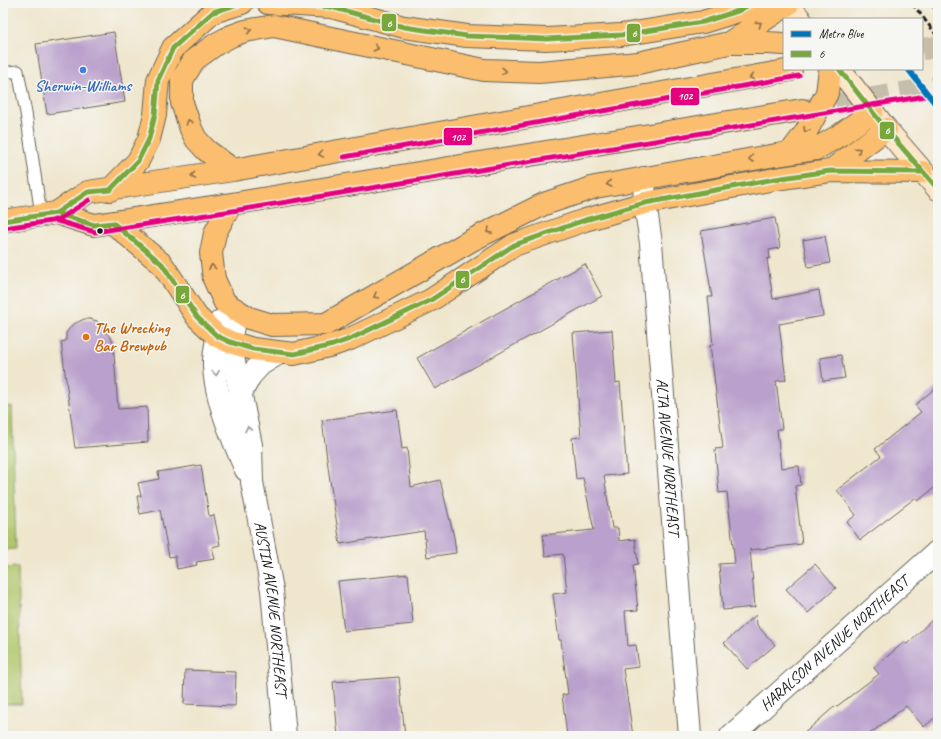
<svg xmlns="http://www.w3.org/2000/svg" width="941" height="739" font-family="Caveat,sans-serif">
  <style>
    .green { fill: #b0c66b; stroke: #667144 }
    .building { fill: #baa0cc }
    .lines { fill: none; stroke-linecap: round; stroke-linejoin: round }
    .highway-tunnel { stroke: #c5beaa; stroke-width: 22; stroke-dasharray: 22 11; stroke-linecap: butt }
    .lane-casing { stroke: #66635a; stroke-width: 13 }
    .street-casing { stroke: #66635a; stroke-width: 24 }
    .secondary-casing { stroke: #66635a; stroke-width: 24 }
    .highway-casing { stroke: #66635a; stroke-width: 24 }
    .lane { stroke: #fff; stroke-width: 11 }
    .street { stroke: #fff; stroke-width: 22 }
    .secondary { stroke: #fde5c5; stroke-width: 22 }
    .highway { stroke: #fbbe6e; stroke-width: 22 }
    .rail { stroke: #1c1c1c; stroke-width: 3; stroke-dasharray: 6 3; stroke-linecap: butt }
    .bus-1-casing { stroke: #f6f6f2; stroke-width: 8 }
    .bus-2-casing { stroke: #f6f6f2; stroke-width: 8 }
    .bus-1 { stroke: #78a73b; stroke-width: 5 }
    .bus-2 { stroke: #e5007d; stroke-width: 5 }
    .metro-1-casing { stroke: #f6f6f2; stroke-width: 9 }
    .metro-1 { stroke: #0274ba; stroke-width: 6 }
    .oneway { stroke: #8c6d45 }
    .oneway2 { stroke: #999 }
    .shop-dot { fill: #3f7fe0; stroke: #f6f6f2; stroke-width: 1.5 }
    .bus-dot { fill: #1c1c1c; stroke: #f6f6f2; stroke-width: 1.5 }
    .food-dot { fill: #e8710a; stroke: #f6f6f2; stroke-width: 1.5 }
    .labels { text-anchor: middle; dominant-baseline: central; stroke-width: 3; stroke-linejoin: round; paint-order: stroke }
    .shop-label { font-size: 16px; font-weight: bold; fill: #366cbe; stroke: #f6f6f2 }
    .food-label { font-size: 16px; font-weight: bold; fill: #c56008; stroke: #f6f6f2; text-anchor: start }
    .street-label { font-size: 16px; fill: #1c1c1c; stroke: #f6f6f2 }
    .line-badge { stroke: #f6f6f2; stroke-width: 1.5 }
    .badge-label { font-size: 11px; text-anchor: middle; font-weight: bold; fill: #fff }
  </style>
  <rect width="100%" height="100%" fill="#f6f6f2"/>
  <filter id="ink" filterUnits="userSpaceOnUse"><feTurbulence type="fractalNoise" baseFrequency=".025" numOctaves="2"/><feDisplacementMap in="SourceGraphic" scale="8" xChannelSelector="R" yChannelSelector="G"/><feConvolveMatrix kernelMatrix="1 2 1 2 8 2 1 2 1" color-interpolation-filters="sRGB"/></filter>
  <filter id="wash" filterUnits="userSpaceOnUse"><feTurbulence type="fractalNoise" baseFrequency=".012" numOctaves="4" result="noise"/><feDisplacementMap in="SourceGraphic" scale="16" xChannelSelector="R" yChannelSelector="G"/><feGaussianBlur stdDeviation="0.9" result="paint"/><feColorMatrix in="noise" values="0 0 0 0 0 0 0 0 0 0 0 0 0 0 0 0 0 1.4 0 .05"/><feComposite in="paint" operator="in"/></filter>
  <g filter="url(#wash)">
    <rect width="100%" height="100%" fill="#efe6cd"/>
    <path class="green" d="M12,406L16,549L3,550V407Z
      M18,567L22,704H3V568Z"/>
    <g id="blocks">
      <path class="building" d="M114,32L125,102L47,114L36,44Z
        M775,218L780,248L769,250L770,258L767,259L773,299L819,290L823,316L779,324L786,380L776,381L782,429H777L781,468L799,466L801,485L795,486L802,544L751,550L750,549L755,607L723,610L719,564L735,563L727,492L719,493L715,449L723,448L710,345H713L708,297H712L701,231Z
        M825,236L830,263L808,267L803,240Z
        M585,264L602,296L435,389L417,358Z
        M84,319H90L97,321L113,341L118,409L147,407L148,442L75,448L61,342L66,341V333L72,325Z
        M612,330L616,383L620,382L627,474L604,476L612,528H618L619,541L635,539L638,564L633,565L638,610L625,611L628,646L636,645L639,667L623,669L633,736H567L562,695L568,694L561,640H559L553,594L567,592L563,554L545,556L543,535L594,530L583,478L576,479L572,438L581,437L573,333Z
        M841,355L845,378L823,381L820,358Z
        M938,386V485L918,501L915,498L860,540L847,522L856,515L837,490L881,456L875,449L921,412L915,405Z
        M397,410L402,449L407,448L411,487L440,480L454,537L456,553L427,557L424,531L340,544L329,474L322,420Z
        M201,465L209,516L214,515L220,545L212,547L215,559L196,562L197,565L177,569L175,556L169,557L160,510L140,514L137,496H141L138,483L159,479L158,472Z
        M815,564L836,588L808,613L786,589Z
        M408,574L413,624L344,631L338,581Z
        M938,614V715L924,727L906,706L867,736H801L835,706L836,707L879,674L874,668L904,642L907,644Z
        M756,615L757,625L775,645L747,669L724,643Z
        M185,670L236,672L235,706L184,704Z
        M399,677L405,736H338L333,682Z"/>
    </g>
  </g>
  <g filter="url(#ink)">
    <use href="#blocks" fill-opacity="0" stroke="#66635a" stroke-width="1"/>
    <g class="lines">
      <path class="highway-tunnel" d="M922,49L938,47
        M803,110L938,87"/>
      <defs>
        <path id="lane" d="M3,73L18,71L26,113L41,215"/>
        <g id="street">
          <path id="s1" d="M644,178L645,203L651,243L690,736"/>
          <path id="s2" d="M236,310L230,342L251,445L252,482L272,590L285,736"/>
          <path d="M221,321C218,333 215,347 214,360C213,394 233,440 246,470"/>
          <path d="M240,395L250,376L261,364L279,353"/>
          <path id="s3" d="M731,736L938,551"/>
        </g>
        <path id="secondary" d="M787,3L800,19
          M839,69L886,129L938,189"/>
        <path id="highway" d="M268,3L331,7L404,27L467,36L546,39L621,35L703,22L738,11L752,3
          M729,43L788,4
          M790,153L806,132L827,93L830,69
          M233,170L206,150L196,139L191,129L182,103V80L194,60L216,44L231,36L245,31L274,26L484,70L539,72L596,67L638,63L729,43H767L784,44
          M830,171L886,129
          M110,190L138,161L149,139L155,115L158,80L173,48L213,12L242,3
          M231,204L215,233L211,253L214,279L225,303L249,318L272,325L326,324L472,240L544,204L595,187L776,155L816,149L840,135L872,112
          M56,213L94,225L231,204L802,110
          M3,221L56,213L88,192L233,170L791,70
          M113,223L162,264L197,317L217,336L230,342L253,349L294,354L333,345L350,339L431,300L514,245L585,220L645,203L775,179L830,171L922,172"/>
      </defs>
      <use href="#lane" class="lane-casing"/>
      <use href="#street" class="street-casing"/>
      <use href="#secondary" class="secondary-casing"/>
      <use href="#highway" class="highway-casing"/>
      <use href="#lane" class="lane"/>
      <use href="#street" class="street"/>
      <use href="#secondary" class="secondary"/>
      <use href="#highway" class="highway"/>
      <path class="rail" d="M912,3L938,37
        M931,3L938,13"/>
      <defs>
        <path id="bus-1" d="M268,3L331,7L404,27L467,36L546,39L621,35L703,22L738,11L752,3
          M839,69L886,129L938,189
          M56,213L94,225L113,223L162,264L197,317L217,336L230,342L253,349L294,354L333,345L350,339L431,300L514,245L585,220L645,203L775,179L830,171L922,172
          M3,221L56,213L88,192L110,190L138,161L149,139L155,115L158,80L173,48L213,12L242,3"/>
        <path id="bus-2" d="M344,157L799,76
          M54,220L95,232L232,211L938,94
          M4,228L58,220L89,200"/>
      </defs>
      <use href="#bus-1" class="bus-1-casing"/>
      <use href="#bus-2" class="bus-2-casing"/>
      <use href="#bus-1" class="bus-1"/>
      <use href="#bus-2" class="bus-2"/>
      <defs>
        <path id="metro-1" d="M908,69L938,107"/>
      </defs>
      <use href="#metro-1" class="metro-1-casing"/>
      <use href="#metro-1" class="metro-1"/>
    </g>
    <defs><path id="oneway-chevron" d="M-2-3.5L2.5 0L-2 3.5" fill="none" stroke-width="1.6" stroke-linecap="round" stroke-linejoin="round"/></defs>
    <g class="oneway">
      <use href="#oneway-chevron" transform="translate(759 24) rotate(-34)"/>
      <use href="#oneway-chevron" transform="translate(249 30) rotate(-11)"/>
      <use href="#oneway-chevron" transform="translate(376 48) rotate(12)"/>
      <use href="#oneway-chevron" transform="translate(504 71) rotate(2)"/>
      <use href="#oneway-chevron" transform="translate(752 77) rotate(170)"/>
      <use href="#oneway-chevron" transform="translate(189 122) rotate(-109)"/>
      <use href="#oneway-chevron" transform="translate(806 130) rotate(122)"/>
      <use href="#oneway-chevron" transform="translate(858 150) rotate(-37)"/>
      <use href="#oneway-chevron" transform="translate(321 154) rotate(170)"/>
      <use href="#oneway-chevron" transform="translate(751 159) rotate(170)"/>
      <use href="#oneway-chevron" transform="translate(193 176) rotate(172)"/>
      <use href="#oneway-chevron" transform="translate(609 184) rotate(169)"/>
      <use href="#oneway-chevron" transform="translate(489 231) rotate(153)"/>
      <use href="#oneway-chevron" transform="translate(212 267) rotate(-96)"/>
      <use href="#oneway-chevron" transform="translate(376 296) rotate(150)"/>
    </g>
    <g class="oneway2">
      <use href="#oneway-chevron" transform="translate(216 373) rotate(83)"/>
      <use href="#oneway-chevron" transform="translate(248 429) rotate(-102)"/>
    </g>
  </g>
  <circle class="shop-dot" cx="83" cy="70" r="4"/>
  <circle class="bus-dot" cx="100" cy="231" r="3.5"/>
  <circle class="food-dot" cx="86" cy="337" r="4"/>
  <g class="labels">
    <g class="shop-label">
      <text x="83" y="86">Sherwin-Williams</text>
    </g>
    <g class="food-label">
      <text x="94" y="328">The Wrecking<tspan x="94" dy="18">Bar Brewpub</tspan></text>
    </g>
    <g class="street-label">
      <text stroke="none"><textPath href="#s1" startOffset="280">ALTA AVENUE NORTHEAST</textPath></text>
      <text stroke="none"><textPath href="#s2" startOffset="303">AUSTIN AVENUE NORTHEAST</textPath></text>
      <text stroke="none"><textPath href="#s3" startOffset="139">HARALSON AVENUE NORTHEAST</textPath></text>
    </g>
  </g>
  <g class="line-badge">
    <rect x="381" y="13" width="16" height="19" rx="4" fill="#78a73b"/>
    <rect x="626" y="23" width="15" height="20" rx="4" fill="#78a73b"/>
    <rect x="670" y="87" width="30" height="19" rx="4" fill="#e5007d"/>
    <rect x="879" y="121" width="16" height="19" rx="4" fill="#78a73b"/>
    <rect x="443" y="127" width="30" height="19" rx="4" fill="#e5007d"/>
    <rect x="455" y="270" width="15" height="19" rx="4" fill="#78a73b"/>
    <rect x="175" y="285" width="15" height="19" rx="4" fill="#78a73b"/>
  </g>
  <g class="badge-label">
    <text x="389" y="27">6</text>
    <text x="634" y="37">6</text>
    <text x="685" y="100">102</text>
    <text x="887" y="134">6</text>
    <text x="458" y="141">102</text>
    <text x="462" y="283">6</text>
    <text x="182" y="299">6</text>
  </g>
  <rect width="941" height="739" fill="none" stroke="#f6f6f2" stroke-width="16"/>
  <rect x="783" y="18" width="140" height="52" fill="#f6f6f2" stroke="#9f9f9c"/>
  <rect x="791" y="31" width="20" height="6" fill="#0274ba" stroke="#9f9f9c"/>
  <text x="819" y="38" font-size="12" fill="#1c1c1c">Metro Blue</text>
  <rect x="791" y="51" width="20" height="6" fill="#78a73b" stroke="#9f9f9c"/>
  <text x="819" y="58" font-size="12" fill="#1c1c1c">6</text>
</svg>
